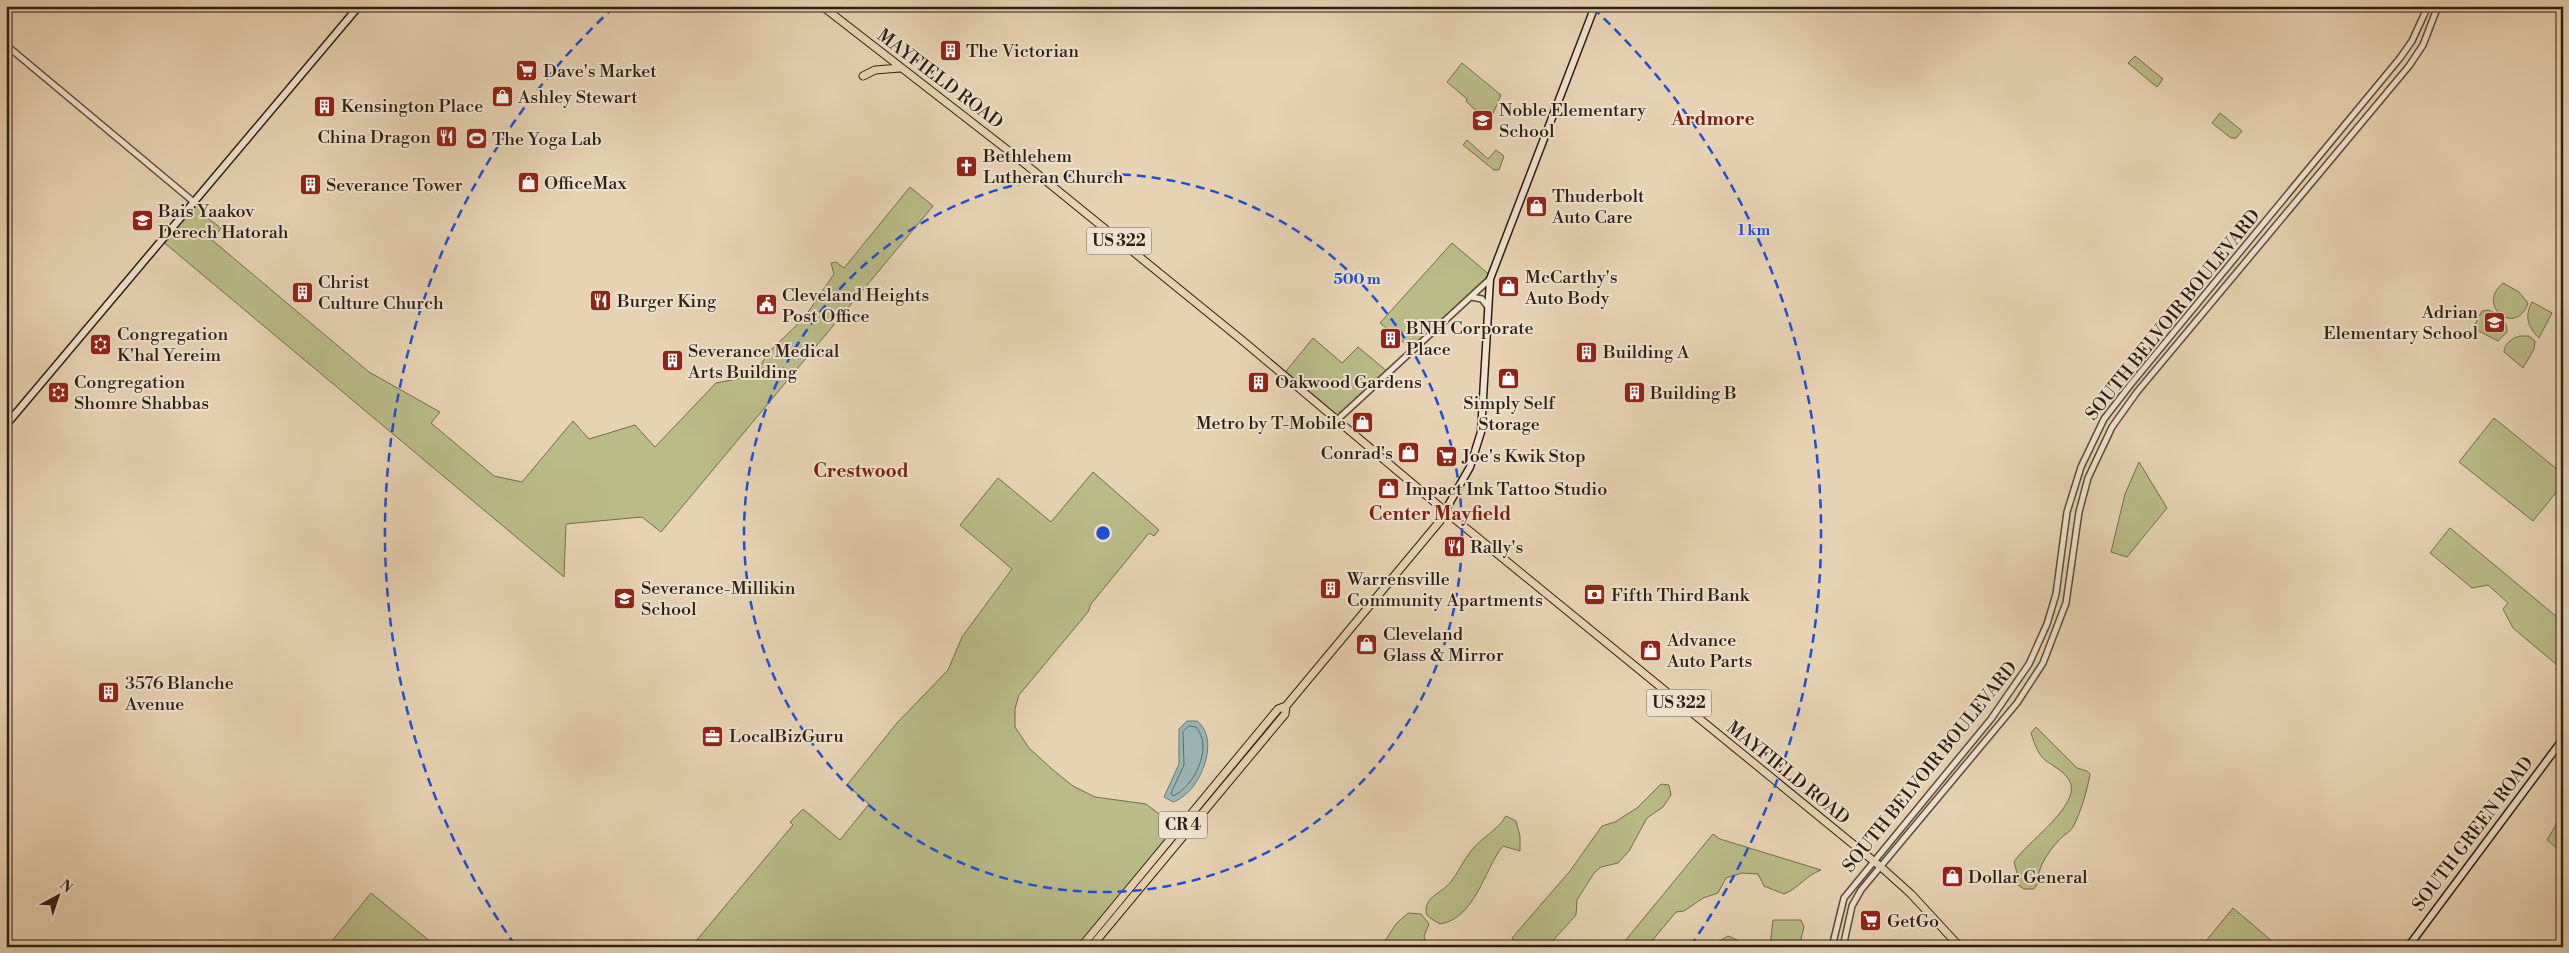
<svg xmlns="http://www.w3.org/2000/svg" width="2569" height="953" font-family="'Libre Bodoni',serif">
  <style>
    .green { fill: #babb89; stroke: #746c4e }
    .water { fill: #99b6b5; stroke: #6e7974 }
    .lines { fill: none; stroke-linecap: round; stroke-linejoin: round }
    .shore { stroke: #646a64; stroke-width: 1 }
    .tertiary-casing { stroke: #5c4b3a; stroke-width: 8 }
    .secondary-casing { stroke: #2e1e12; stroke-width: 9 }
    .primary-casing { stroke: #2e1e12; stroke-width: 9 }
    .tertiary { stroke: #efe2ce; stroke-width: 5 }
    .secondary { stroke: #efe2ce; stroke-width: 6 }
    .primary { stroke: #e7d3b3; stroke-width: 7 }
    .ring { fill: none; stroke: #1d4ed8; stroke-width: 2.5; stroke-dasharray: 9 6 }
    .labels { text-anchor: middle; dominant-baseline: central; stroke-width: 4; stroke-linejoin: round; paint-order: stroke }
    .shield { fill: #efe2ce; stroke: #68594a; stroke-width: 1 }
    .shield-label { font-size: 16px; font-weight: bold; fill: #2e1e12 }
    .poi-label { font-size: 18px; fill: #2e1e12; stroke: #efe2ce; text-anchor: start }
    .street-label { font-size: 18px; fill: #2e1e12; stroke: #efe2ce }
    .neighbourhood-label { font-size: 19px; font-weight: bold; fill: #7a1f14; stroke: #efe2ce }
    .centre { fill: #1d4ed8; stroke: #efe2ce; stroke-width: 2.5 }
    .ring-label { font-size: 15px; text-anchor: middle; font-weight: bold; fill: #1d4ed8; stroke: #efe2ce; stroke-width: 4; stroke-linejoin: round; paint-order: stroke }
  </style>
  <rect width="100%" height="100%" fill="#e7d3b3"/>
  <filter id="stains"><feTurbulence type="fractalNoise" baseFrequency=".004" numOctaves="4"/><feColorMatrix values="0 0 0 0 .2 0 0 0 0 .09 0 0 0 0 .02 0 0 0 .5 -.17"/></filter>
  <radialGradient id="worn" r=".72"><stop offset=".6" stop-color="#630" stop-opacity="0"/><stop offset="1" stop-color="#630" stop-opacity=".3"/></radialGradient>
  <path class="green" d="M2135,56L2163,79L2157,87L2128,63Z
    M1462,63L1501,95L1489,123L1466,101L1467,99L1447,82Z
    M2220,113L2242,131L2236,138H2231L2212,123Z
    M1467,140L1488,159L1496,150L1504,156L1499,170H1494L1463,145Z
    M910,187L933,206L661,532L642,517L566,524L564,577L161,240L195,203L202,214L221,228L212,240L369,372L440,412L431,423L494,476L522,482L573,421L589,439L635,425L655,447L716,383L752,376L772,349L804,318L834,274L831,263L836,262L844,268Z
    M1452,243L1491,276L1413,350L1380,323Z
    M2503,283L2519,292L2528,303C2519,331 2489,316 2494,296C2495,291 2500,286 2503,283Z
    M2532,302L2552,313L2539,338C2528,327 2524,317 2532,302Z
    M2488,310C2500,314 2507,320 2507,332L2498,341L2473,328L2482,311Z
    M2520,336H2529L2535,341L2534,349L2523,368L2504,352C2504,344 2512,338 2520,336Z
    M1313,338L1342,363L1358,347L1388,372L1337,420L1283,375Z
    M2494,418L2563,474V484L2533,521L2459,462Z
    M2139,462L2167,508L2127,557L2111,552L2125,494Z
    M1093,472L1159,530L1154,536L1149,533L1091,604L1088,612L1019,695L1015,709V727L1029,748L1053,770L1073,786L1095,797L1146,804L1179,829L1081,947H691L793,825L790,822L803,809L840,840L869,804L847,785L897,723L948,670L962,637L1012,569L960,525L998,478L1051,522Z
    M2450,528L2563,622V670L2513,628L2503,609L2508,603L2488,585L2472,588L2430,553Z
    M2036,727L2077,768L2087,771L2090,774C2087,791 2081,812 2073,827C2070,832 2065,834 2061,838C2052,847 2035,869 2039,882L2034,889H2024L2010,880L2009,876L2017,873L2014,862C2025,843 2084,804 2069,780C2063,770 2054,767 2045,760C2037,753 2034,742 2031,733Z
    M1661,784L1669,785L1671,795L1663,807L1647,818L1629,851L1618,863L1601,867L1594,873L1577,900L1576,915L1547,947L1518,946L1512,938L1570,871L1602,826L1615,822L1637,808Z
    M2563,813V853L2547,840Z
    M1506,816L1516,821L1520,836V851L1503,846C1484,869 1476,918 1440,924C1436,921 1427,918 1426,912C1425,897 1441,893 1450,883C1458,873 1463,861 1471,851C1482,837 1497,831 1506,816Z
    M1713,834L1720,839L1821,870C1805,876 1799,888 1784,894L1764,886L1758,874L1742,873L1726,878L1718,893L1703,898L1684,911L1676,912L1647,947H1620Z
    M371,893L437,947H327Z
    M2233,908L2279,947H2201Z
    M1408,913L1421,914L1429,924L1424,936L1427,947H1386L1383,944L1396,924Z
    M1773,920H1801L1804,927L1799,947L1770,946Z
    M1728,936L1737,940L1740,947H1709Z"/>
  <path class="water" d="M1187,721H1197C1222,740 1199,794 1173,802L1164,797L1179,764V729Z"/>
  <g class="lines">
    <path class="shore" d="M1189,726L1196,727C1214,747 1194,787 1173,796L1171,793L1184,765L1183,732Z"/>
    <defs>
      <path id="tertiary" d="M6,45L195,203
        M1471,297L1482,299L1488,307
        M1337,420L1490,279
        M1832,947L1844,898L1991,719L2029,664L2047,624L2056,594L2067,512L2081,467L2104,419L2131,384L2400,58L2412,41L2428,6
        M1843,947L1852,906L1861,890L2017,703L2043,663L2066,603L2079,512L2088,478L2112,427L2137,392L2409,66L2423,45L2438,6"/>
      <path id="secondary" d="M6,425L359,6
        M1445,511L1470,467L1481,432L1490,279L1595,6
        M2408,947L2563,739"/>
      <path id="primary" d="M822,6L1019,159L1243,341L1445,511L1881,867L1911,894L1960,947
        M863,76L875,70L900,68
        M1081,947L1278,709L1286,706L1440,521L1445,511
        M1091,947L1285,714L1286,706"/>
    </defs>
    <use href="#tertiary" class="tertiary-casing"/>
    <use href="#secondary" class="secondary-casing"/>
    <use href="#primary" class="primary-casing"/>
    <use href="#tertiary" class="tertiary"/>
    <use href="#secondary" class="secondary"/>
    <use href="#primary" class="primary"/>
  </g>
  <g class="ring">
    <circle cx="1103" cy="533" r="359"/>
    <path d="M515 945A718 718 0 0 1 613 8M1593 8A718 718 0 0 1 1691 945"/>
  </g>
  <defs>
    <symbol id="building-square" viewBox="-11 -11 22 22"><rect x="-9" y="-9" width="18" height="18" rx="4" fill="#8f2418" stroke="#efe2ce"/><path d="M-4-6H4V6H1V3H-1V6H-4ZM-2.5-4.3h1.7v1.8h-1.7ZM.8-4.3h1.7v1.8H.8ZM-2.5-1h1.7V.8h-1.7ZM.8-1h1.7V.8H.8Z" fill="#fff"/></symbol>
    <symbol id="supermarket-square" viewBox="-11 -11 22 22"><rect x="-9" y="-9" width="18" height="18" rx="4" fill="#8f2418" stroke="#efe2ce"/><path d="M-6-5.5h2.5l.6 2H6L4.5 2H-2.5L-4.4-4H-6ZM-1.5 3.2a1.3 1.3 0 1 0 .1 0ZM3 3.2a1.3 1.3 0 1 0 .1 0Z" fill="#fff"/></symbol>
    <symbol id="shop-square" viewBox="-11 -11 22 22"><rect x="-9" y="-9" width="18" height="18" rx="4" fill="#8f2418" stroke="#efe2ce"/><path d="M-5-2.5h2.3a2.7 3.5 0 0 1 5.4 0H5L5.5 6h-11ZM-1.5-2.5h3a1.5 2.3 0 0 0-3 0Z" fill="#fff"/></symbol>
    <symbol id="school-square" viewBox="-11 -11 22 22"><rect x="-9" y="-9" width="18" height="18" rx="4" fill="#8f2418" stroke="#efe2ce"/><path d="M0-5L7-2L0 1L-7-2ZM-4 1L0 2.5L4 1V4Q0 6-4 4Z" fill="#fff"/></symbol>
    <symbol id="restaurant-square" viewBox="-11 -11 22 22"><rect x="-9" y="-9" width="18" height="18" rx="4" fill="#8f2418" stroke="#efe2ce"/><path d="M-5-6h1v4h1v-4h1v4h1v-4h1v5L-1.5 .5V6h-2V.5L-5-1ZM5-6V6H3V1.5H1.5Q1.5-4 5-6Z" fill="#fff"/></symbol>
    <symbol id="stadium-square" viewBox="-11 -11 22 22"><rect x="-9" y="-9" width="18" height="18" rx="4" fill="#8f2418" stroke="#efe2ce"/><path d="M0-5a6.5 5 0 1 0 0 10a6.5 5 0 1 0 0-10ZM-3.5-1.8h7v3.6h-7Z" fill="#fff"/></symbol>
    <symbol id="church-square" viewBox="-11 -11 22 22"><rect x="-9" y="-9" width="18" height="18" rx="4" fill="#8f2418" stroke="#efe2ce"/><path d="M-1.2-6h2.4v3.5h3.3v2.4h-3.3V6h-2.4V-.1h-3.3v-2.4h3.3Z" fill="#fff"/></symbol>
    <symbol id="civic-square" viewBox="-11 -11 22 22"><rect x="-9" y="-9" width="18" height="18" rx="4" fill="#8f2418" stroke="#efe2ce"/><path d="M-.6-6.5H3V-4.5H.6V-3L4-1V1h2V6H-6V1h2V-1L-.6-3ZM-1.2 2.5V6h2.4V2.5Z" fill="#fff"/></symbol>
    <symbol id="synagogue-square" viewBox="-11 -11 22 22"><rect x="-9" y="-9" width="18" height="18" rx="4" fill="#8f2418" stroke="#efe2ce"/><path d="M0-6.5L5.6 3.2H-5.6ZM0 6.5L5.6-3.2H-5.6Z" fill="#fff"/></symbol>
    <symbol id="bank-square" viewBox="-11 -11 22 22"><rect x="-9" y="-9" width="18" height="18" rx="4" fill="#8f2418" stroke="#efe2ce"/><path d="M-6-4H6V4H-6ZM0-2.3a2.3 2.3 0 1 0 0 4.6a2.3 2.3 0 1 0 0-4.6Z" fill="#fff"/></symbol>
    <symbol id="office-square" viewBox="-11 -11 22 22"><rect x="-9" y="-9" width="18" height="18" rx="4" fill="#8f2418" stroke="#efe2ce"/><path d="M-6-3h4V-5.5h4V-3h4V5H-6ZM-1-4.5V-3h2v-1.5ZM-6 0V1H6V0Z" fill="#fff"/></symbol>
  </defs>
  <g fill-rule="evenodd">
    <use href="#building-square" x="938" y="38" width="25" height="25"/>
    <use href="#supermarket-square" x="514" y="58" width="25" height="25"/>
    <use href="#shop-square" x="490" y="84" width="25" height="25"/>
    <use href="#building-square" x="312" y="94" width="25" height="25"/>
    <use href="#school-square" x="1470" y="108" width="25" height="25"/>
    <use href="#restaurant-square" x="434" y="124" width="25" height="25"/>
    <use href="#stadium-square" x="464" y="126" width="25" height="25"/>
    <use href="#church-square" x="954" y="154" width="25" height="25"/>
    <use href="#shop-square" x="516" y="170" width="25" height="25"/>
    <use href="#building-square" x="298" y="172" width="25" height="25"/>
    <use href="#shop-square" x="1524" y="194" width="25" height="25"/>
    <use href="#school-square" x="130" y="208" width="25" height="25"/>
    <use href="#shop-square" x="1496" y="274" width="25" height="25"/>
    <use href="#building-square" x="290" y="280" width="25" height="25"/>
    <use href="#restaurant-square" x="588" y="288" width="25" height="25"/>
    <use href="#civic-square" x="754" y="292" width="25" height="25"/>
    <use href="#school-square" x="2482" y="310" width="25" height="25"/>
    <use href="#building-square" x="1378" y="326" width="25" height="25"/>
    <use href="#synagogue-square" x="88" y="332" width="25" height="25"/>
    <use href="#building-square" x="1574" y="340" width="25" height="25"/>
    <use href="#building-square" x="660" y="348" width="25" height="25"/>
    <use href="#shop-square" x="1496" y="366" width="25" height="25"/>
    <use href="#building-square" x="1246" y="370" width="25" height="25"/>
    <use href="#synagogue-square" x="46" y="380" width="25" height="25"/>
    <use href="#building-square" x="1622" y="380" width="25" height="25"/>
    <use href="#shop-square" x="1350" y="410" width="25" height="25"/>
    <use href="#shop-square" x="1396" y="440" width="25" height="25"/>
    <use href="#supermarket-square" x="1434" y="444" width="25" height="25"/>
    <use href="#shop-square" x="1376" y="476" width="25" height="25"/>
    <use href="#restaurant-square" x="1442" y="534" width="25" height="25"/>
    <use href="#building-square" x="1318" y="576" width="25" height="25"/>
    <use href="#bank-square" x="1582" y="582" width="25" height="25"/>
    <use href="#school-square" x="612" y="586" width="25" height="25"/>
    <use href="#shop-square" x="1354" y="632" width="25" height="25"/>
    <use href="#shop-square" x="1638" y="638" width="25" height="25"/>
    <use href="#building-square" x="96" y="680" width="25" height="25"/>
    <use href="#office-square" x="700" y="724" width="25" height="25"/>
    <use href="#shop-square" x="1940" y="864" width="25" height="25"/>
    <use href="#supermarket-square" x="1858" y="908" width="25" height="25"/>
  </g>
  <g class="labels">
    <g class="shield">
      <rect x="1086.5" y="227.5" width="65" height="27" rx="4"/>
      <rect x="1646.5" y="689.5" width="65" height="27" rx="4"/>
      <rect x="1159" y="811.5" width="48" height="27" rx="4"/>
    </g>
    <g class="shield-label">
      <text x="1119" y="241">US 322</text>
      <text x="1679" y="703">US 322</text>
      <text x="1183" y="825">CR 4</text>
    </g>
    <g class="poi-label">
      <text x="966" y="51">The Victorian</text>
      <text x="543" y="71">Dave's Market</text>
      <text x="518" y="97">Ashley Stewart</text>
      <text x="341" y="106">Kensington Place</text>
      <text x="1499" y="110">Noble Elementary<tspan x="1499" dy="21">School</tspan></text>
      <text x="431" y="137" text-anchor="end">China Dragon</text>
      <text x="492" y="139">The Yoga Lab</text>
      <text x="983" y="156">Bethlehem<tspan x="983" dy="21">Lutheran Church</tspan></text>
      <text x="544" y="183">OfficeMax</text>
      <text x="326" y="185">Severance Tower</text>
      <text x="1552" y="196">Thuderbolt<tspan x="1552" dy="21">Auto Care</tspan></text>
      <text x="158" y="211">Bais Yaakov<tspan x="158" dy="21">Derech Hatorah</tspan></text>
      <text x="1525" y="277">McCarthy's<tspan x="1525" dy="21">Auto Body</tspan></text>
      <text x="318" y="282">Christ<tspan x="318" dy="21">Culture Church</tspan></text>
      <text x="782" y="295">Cleveland Heights<tspan x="782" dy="21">Post Office</tspan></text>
      <text x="617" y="301">Burger King</text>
      <text x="2478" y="312" text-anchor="end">Adrian<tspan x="2478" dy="21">Elementary School</tspan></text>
      <text x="1406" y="328">BNH Corporate<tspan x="1406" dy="21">Place</tspan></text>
      <text x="117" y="334">Congregation<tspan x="117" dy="21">K'hal Yereim</tspan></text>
      <text x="688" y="351">Severance Medical<tspan x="688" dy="21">Arts Building</tspan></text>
      <text x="1603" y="352">Building A</text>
      <text x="74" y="382">Congregation<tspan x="74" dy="21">Shomre Shabbas</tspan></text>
      <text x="1275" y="382">Oakwood Gardens</text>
      <text x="1650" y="393">Building B</text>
      <text x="1509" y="403" text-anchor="middle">Simply Self<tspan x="1509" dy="21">Storage</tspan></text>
      <text x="1346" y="423" text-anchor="end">Metro by T-Mobile</text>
      <text x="1393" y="453" text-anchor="end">Conrad's</text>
      <text x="1462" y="456">Joe's Kwik Stop</text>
      <text x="1405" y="489">Impact Ink Tattoo Studio</text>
      <text x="1470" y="547">Rally's</text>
      <text x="1347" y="579">Warrensville<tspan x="1347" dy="21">Community Apartments</tspan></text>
      <text x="641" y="588">Severance-Millikin<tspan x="641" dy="21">School</tspan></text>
      <text x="1611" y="595">Fifth Third Bank</text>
      <text x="1383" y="634">Cleveland<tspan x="1383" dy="21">Glass &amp; Mirror</tspan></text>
      <text x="1667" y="640">Advance<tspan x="1667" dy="21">Auto Parts</tspan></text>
      <text x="125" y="683">3576 Blanche<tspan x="125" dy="21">Avenue</tspan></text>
      <text x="729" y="736">LocalBizGuru</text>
      <text x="1968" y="877">Dollar General</text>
      <text x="1887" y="921">GetGo</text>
    </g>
    <g class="street-label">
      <text transform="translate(940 79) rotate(37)">MAYFIELD ROAD</text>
      <text transform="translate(2173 315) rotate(-51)">SOUTH BELVOIR BOULEVARD</text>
      <text transform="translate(1930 767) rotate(-51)">SOUTH BELVOIR BOULEVARD</text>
      <text transform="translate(1788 773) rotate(39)">MAYFIELD ROAD</text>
      <text transform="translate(2473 834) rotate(-53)">SOUTH GREEN ROAD</text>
    </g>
    <g class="neighbourhood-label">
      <text x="1713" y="119">Ardmore</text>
      <text x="861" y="471">Crestwood</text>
      <text x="1440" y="514">Center Mayfield</text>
    </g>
  </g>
  <circle cx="1103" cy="533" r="8" class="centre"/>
  <g class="ring-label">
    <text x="1754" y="235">1 km</text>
    <text x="1357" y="284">500 m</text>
  </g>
  <rect width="2569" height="953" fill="none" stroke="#e7d3b3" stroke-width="25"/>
  <rect x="8" y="8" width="2554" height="938" fill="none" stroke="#2e1e12" stroke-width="2.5"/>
  <rect x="12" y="12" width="2544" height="928" fill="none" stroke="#2e1e12"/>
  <g transform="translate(58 896) rotate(40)" stroke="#efe2ce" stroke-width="4" paint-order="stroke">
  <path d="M0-4L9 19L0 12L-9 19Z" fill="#2e1e12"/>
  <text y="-8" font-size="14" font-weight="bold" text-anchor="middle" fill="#2e1e12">N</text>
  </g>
  <rect width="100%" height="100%" filter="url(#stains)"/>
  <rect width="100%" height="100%" fill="url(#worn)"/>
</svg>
